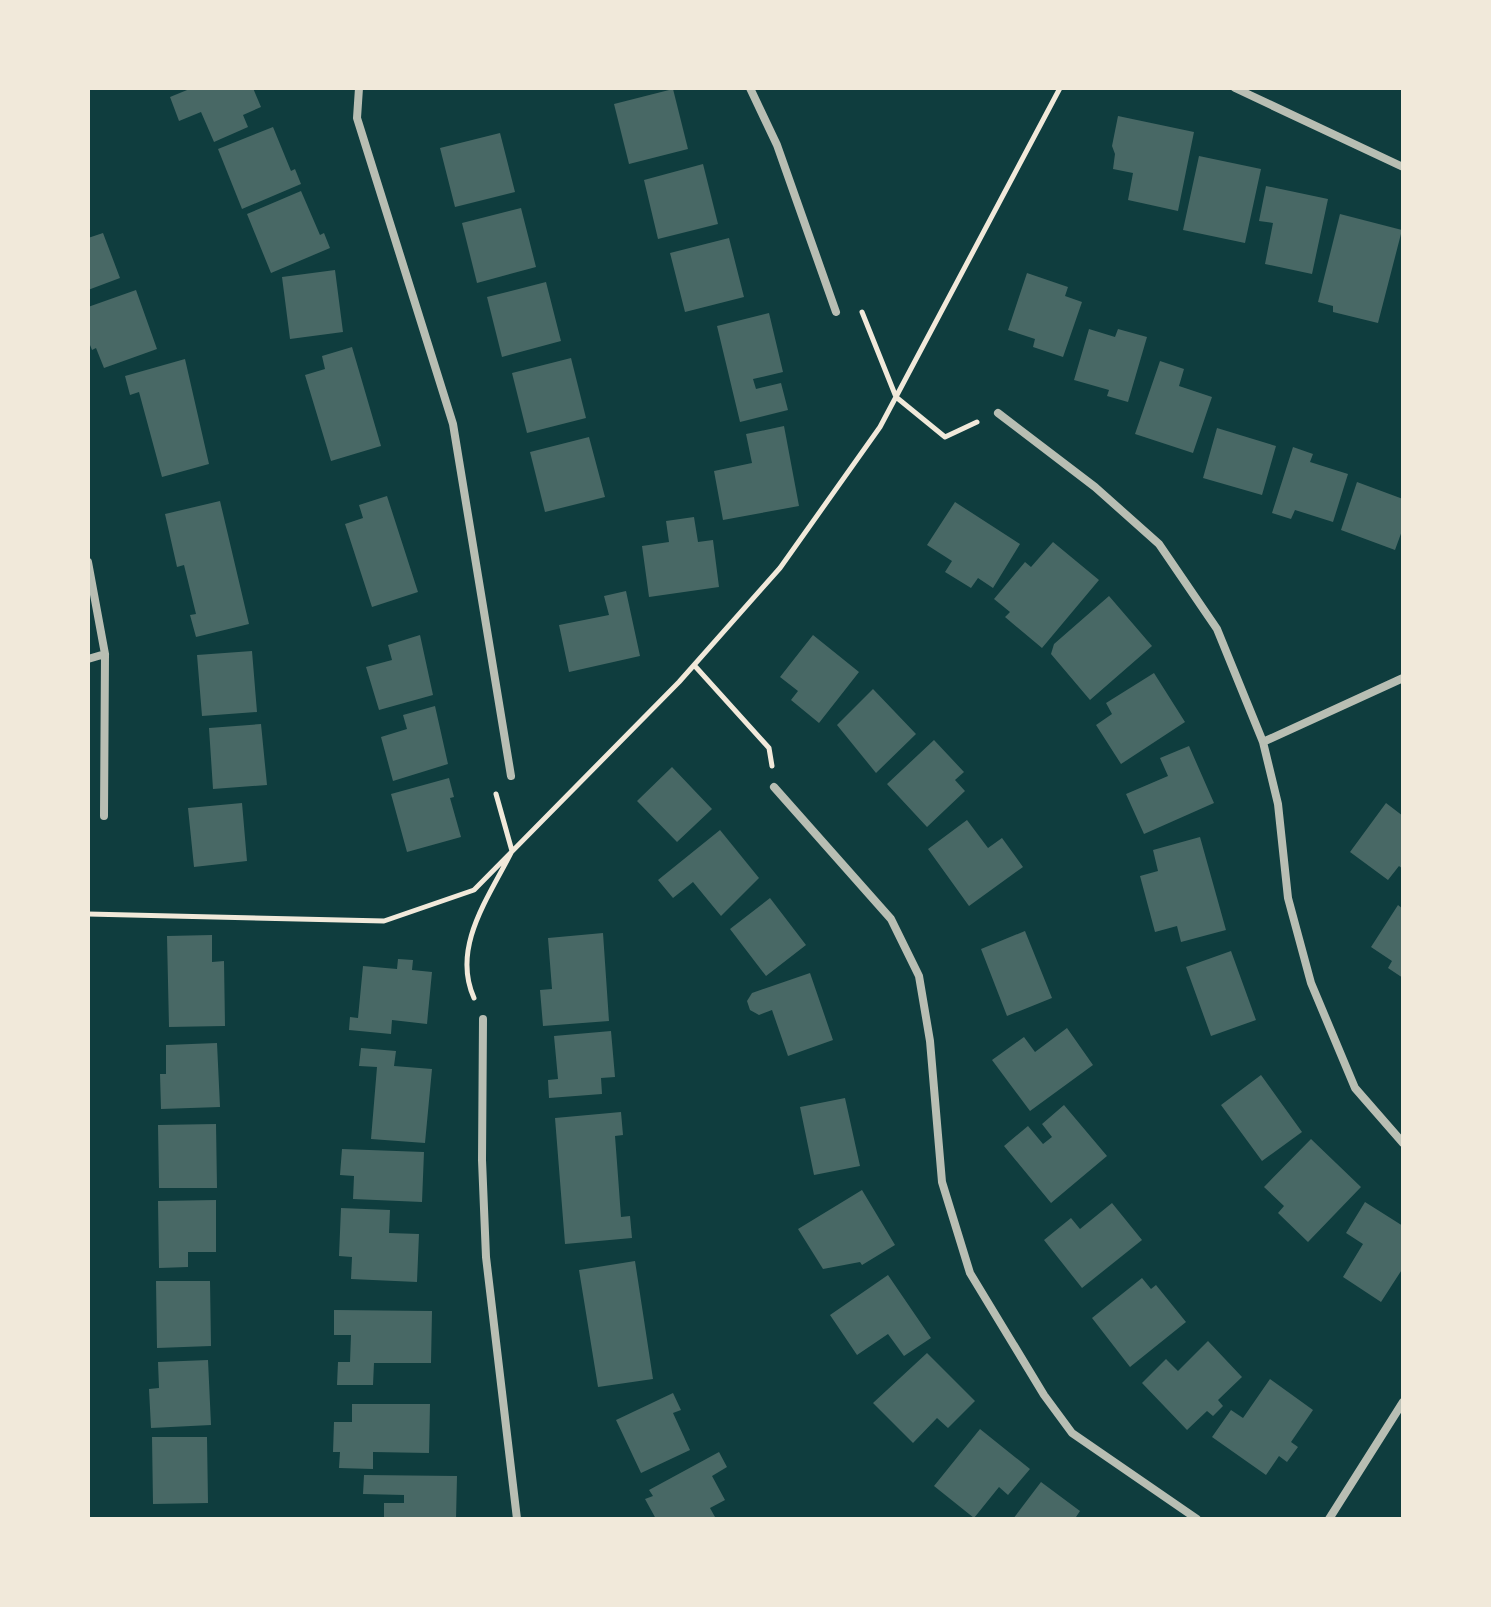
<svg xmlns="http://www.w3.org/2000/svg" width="1491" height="1607" font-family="Literata,serif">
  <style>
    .building { fill: #486865 }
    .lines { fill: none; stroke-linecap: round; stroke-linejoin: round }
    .path { stroke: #f1e9da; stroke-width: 5 }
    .minor { stroke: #b8beb3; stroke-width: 8 }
  </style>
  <rect width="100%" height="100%" fill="#0f3d3e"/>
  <path class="building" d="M192,88H253L261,107L243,115L248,127L214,142L201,112L179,121L170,97Z
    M673,89L688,149L629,164L614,104Z
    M1118,116L1194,132L1178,211L1128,200L1133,173L1113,169L1115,154L1112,146Z
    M273,127L291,171L295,169L301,184L242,209L218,149Z
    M500,133L515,192L455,207L440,148Z
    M1199,156L1261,169L1245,243L1183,230Z
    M703,164L718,224L658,239L644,180Z
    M1266,186L1328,199L1312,274L1265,264L1273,223L1259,221Z
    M301,191L320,235L324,233L330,248L271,273L247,214Z
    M521,208L536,267L477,283L462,223Z
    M1340,214L1402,230L1378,323L1333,312V306L1318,302Z
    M103,233L120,278L88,290V238Z
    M729,238L744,297L685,312L670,253Z
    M335,270L343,332L290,339L282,277Z
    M1027,273L1068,287L1065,296L1082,302L1063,357L1033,347L1035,339L1008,330Z
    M546,282L561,341L502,357L487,297Z
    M136,290L157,349L104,368L96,348L92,350L88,340V307Z
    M769,313L783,372L753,379L756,389L781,383L788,410L740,422L717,326Z
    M1089,329L1115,337L1118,329L1147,337L1128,402L1107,396L1109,390L1074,380Z
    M352,347L381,446L331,461L305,375L325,369L322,356Z
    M571,358L586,418L527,433L512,373Z
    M185,359L209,464L162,477L139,392L130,395L125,376Z
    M1160,361L1184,369L1179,386L1212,397L1193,453L1135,434Z
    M784,426L799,506L723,520L714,471L752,463L746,434Z
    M1217,428L1276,446L1262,495L1203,478Z
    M589,437L605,497L545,512L530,452Z
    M1293,447L1313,454L1310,462L1348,474L1333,522L1295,510L1291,519L1272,513Z
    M1357,482L1403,499V528L1395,550L1341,530Z
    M387,496L418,592L372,607L345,524L363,518L359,505Z
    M220,501L249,624L196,637L190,615L196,614L184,565L177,567L165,514Z
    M955,502L1020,544L993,588L978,578L971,588L945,572L952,561L927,545Z
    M694,517L698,542L713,540L719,587L649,597L642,546L669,542L666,521Z
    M1053,542L1099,580L1042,648L1005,617L1010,612L994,599L1025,562L1031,567Z
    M626,591L640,656L569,672L559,625L609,615L604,596Z
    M1109,596L1152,646L1090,700L1051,654L1054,644Z
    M420,635L433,695L379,710L366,667L392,660L388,645Z
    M813,635L859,672L819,723L791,700L798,691L780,677Z
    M252,651L257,712L202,716L197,655Z
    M1154,673L1185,722L1121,764L1096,725L1112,714L1106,703Z
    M873,689L916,734L876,773L837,725Z
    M435,706L448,764L393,781L381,737L407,729L403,715Z
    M261,724L267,785L213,789L209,728Z
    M934,740L964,772L955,780L965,791L927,827L887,784Z
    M1189,746L1214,803L1144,834L1126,794L1168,776L1160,758Z
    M672,767L712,809L677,842L637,801Z
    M449,778L454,797L450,798L461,837L407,852L391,794Z
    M242,803L247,861L194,867L188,808Z
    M1386,803L1403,816V869L1399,866L1388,880L1350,852Z
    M967,820L988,848L1002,838L1023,867L969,906L928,849Z
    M720,830L759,878L721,916L693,882L673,898L658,880Z
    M1200,837L1226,930L1181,942L1177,926L1155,932L1140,876L1158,871L1153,850Z
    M770,898L806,945L766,976L730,929Z
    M1398,905L1403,909V978L1388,968L1392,961L1371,947Z
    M1025,931L1052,998L1007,1016L981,949Z
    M603,933L609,1021L543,1026L540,990L552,989L548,938Z
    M212,935V962L224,961L225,1026L169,1027L167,936Z
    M1231,951L1256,1020L1211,1036L1186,967Z
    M398,959L413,960L412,970L432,972L427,1024L392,1020L391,1034L349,1030L350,1017L358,1018L363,966L397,969Z
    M810,973L833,1040L788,1056L772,1010L759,1015L750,1010L747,1001L752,993Z
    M1067,1028L1093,1065L1030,1111L992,1060L1024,1037L1035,1052Z
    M611,1031L615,1077L601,1078L602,1094L549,1098L548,1080L558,1079L554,1036Z
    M217,1043L220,1107L161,1109L160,1074H166V1045Z
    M361,1048L396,1051L394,1066L432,1069L425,1143L371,1139L377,1067L359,1066Z
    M1261,1075L1302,1132L1262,1161L1221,1105Z
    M845,1098L860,1166L814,1175L800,1107Z
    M1064,1105L1107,1156L1051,1203L1004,1146L1028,1126L1043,1144L1052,1137L1042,1124Z
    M621,1112L623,1135L615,1136L618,1176L621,1217L630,1216L632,1238L565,1244L555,1118Z
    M216,1124L217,1188H159L158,1125Z
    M1311,1139L1361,1187L1308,1242L1278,1213L1284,1206L1264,1187Z
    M342,1149L424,1152L422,1202L353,1199L354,1176L340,1175Z
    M862,1190L895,1245L862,1265L860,1262L823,1269L798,1229Z
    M216,1200V1252H188V1267L159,1268L158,1201Z
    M1365,1202L1403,1226V1268L1381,1302L1343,1277L1363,1244L1346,1233Z
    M1112,1203L1142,1240L1082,1288L1044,1240L1071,1218L1080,1229Z
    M341,1208L390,1210L389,1233L419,1234L417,1282L351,1279L352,1257L339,1256Z
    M635,1261L653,1379L598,1387L579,1270Z
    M888,1275L931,1338L904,1356L888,1334L857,1355L830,1315Z
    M1142,1278L1151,1289L1156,1285L1186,1322L1130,1367L1092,1318Z
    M156,1281H210L211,1346L157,1348Z
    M334,1310L432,1311L431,1363H374L373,1385H337L338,1362H350L351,1335H334Z
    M1208,1341L1242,1377L1218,1400L1223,1406L1213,1416L1207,1411L1187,1430L1142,1383L1166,1359L1178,1371Z
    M927,1353L975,1401L948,1428L937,1418L913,1443L873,1403Z
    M208,1360L211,1425L151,1428L149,1389L159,1388L158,1362Z
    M1270,1379L1313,1410L1291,1442L1298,1447L1287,1462L1279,1456L1266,1475L1212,1437L1231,1410L1243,1418Z
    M673,1393L681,1410L673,1413L690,1450L641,1473L616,1420Z
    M352,1404H430L429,1453L373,1452V1469L339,1468L340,1452H333L334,1422H352Z
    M980,1429L1030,1469L1008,1495L999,1487L974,1518L934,1486Z
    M152,1437H207L208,1503L153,1504Z
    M719,1452L727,1467L712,1476L725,1500L710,1508L715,1517L656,1519L645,1499L653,1496L649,1490Z
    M364,1475L457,1476L456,1519H384V1503H404V1495L363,1494Z
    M1041,1482L1080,1511L1076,1517L1079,1519H1013Z"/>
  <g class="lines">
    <path class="path" d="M862,312L896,397L945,437L977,422
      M694,665L769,748L772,766
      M88,914L384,921L474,890L679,682L780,568L880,427L1060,88
      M474,998C451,947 489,897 512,851L496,794"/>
    <path class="minor" d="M359,88L357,118L453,424L511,776
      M750,88L777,145L836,312
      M1235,88L1403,167
      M998,413L1095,487L1159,544L1217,629L1263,742L1278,804L1288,898L1311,983L1355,1088L1403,1143
      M88,562L105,654L104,816
      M88,659L105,654
      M1263,742L1403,678
      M774,787L891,919L919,976L930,1041L942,1182L970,1273L1044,1395L1072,1433L1197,1519
      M483,1019L482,1160L486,1257L517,1519
      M1329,1519L1403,1402"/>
  </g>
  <rect width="1491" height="1607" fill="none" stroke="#f1e9da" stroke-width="180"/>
</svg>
